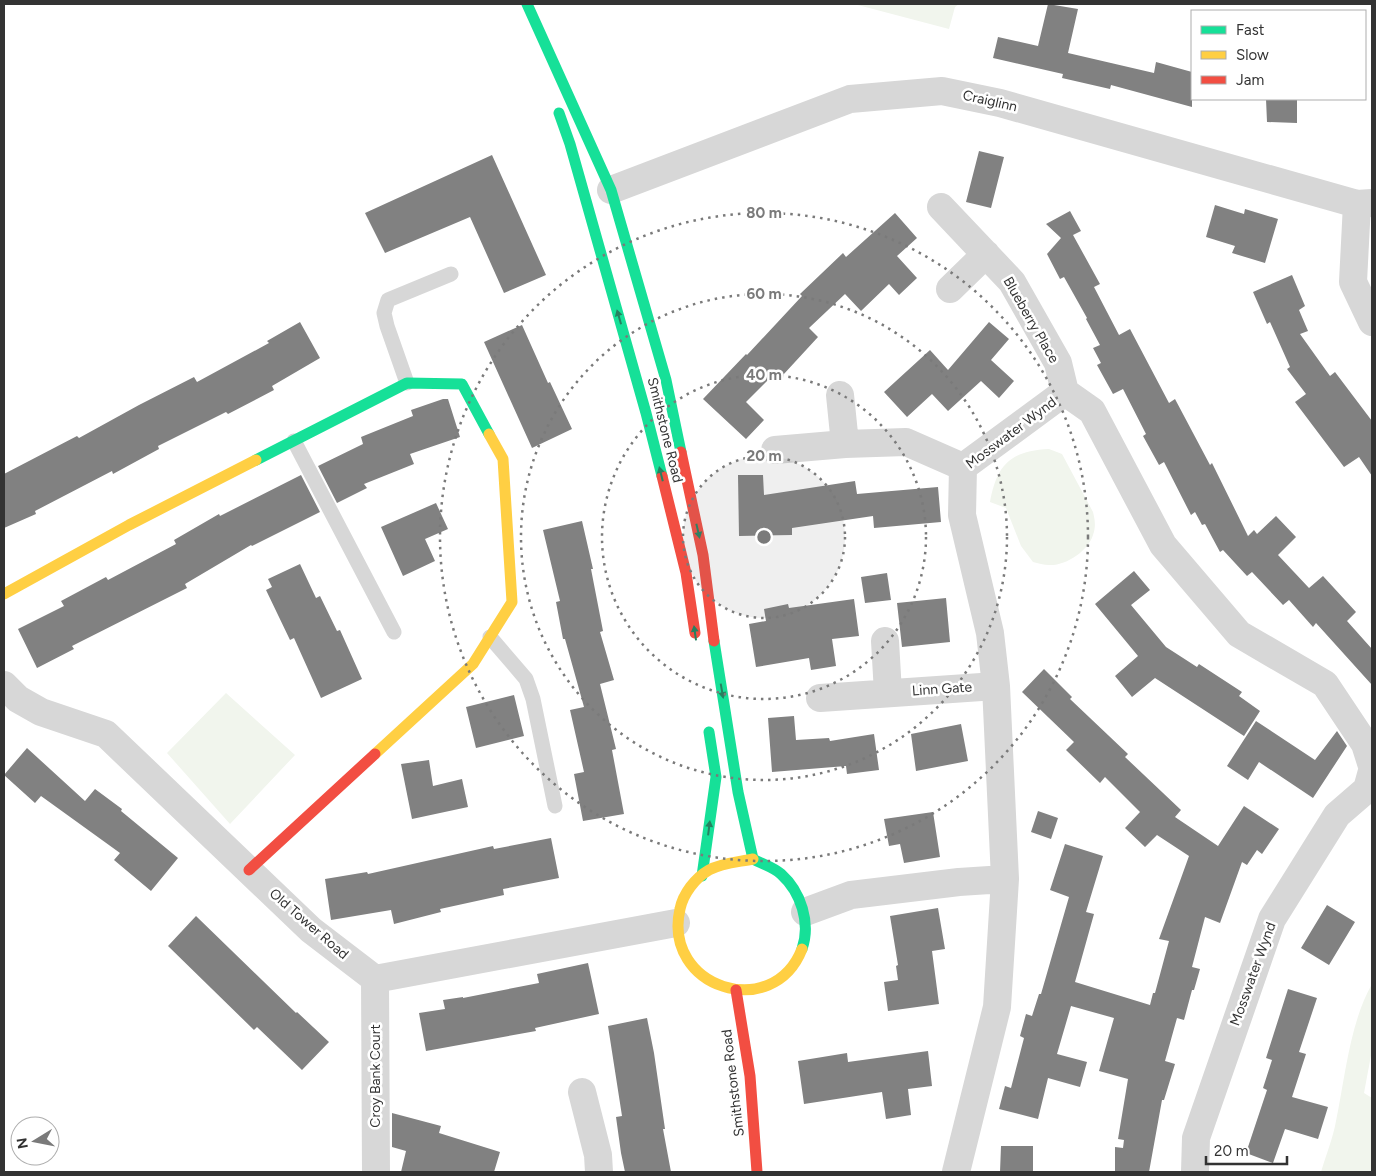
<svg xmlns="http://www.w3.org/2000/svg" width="1376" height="1176" font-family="Figtree,sans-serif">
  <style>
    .green { fill: #f1f5ed }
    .building { fill: #818181 }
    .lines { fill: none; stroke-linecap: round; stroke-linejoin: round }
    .lane { stroke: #d7d7d7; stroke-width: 15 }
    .street { stroke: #d7d7d7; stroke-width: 28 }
    .fast { stroke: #16e098; stroke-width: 11 }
    .slow { stroke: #ffcf43; stroke-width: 11 }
    .jam { stroke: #f24e42; stroke-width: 11 }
    .oneway { fill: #268160 }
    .ring { fill: none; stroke: #7a7a7a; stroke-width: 2.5; stroke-dasharray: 2.5 5 }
    .labels { text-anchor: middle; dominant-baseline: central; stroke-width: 5; stroke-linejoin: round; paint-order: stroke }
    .street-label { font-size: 14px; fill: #333; stroke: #fff }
    .centre { fill: #7a7a7a; stroke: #fff; stroke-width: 2.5 }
    .ring-label { font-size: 15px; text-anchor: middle; font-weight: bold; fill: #7a7a7a; stroke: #fff; stroke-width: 5; stroke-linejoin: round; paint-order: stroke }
  </style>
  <rect width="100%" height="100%" fill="#fff"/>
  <path class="green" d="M854,4H959L955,7L949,29Z
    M1049,449L1062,454L1093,512C1095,520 1096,527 1093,535C1088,551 1066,566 1049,565C1044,565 1038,563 1033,562L1021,546L1006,508L990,502C997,465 1010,451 1049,449Z
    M226,693L295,755L230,824L167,753Z
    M1372,984V1050L1364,1093L1372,1098V1172H1321C1326,1155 1333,1138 1336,1121C1345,1078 1350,1022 1372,984Z"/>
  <path class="building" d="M1048,4L1078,9L1068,53L1154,73L1156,62L1192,72V107L1111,85L1110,89L1062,78L1063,74L993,58L998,37L1038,46Z
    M1266,99H1297V123L1267,122Z
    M979,151L1004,157L991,208L966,202Z
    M492,155L546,275L504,293L470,217L385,253L365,213Z
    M1215,205L1244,214L1245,209L1278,219L1265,263L1232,253L1235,246L1206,237Z
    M1070,211L1081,231L1073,235L1100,284L1094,287L1119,335L1130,329L1169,403L1175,399L1210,465L1212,463L1248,536L1254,530L1257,534L1276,516L1296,537L1278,555L1309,588L1323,576L1356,612L1347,621L1372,649V685L1316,623L1313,627L1289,600L1283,605L1252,572L1247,576L1223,550L1220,552L1205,524L1202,525L1195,512L1191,515L1164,462L1159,465L1143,436L1146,434L1123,389L1113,394L1097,365L1101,363L1093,348L1100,345L1086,319L1087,318L1064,277L1060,279L1047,254L1061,238L1046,224Z
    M895,213L917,238L897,256L917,278L899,295L889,284L861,311L845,294L809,328L818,337L783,375L778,370L746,402L764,420L746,439L703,399L746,354L747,355L802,296L800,294L843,253L846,257Z
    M1292,275L1305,306L1299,310L1308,331L1300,334L1330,376L1335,372L1372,421V476L1359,457L1344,467L1295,402L1306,394L1287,369L1290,367L1270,322L1267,324L1253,292Z
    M300,322L320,358L272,386L274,390L228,414L226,412L158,446L159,449L113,474L112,471L35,511L36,514L4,528V474L77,436L79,438L139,405L194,377L197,382L269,343L267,341Z
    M989,322L1009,339L991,360L1014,381L999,398L981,381L948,411L932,394L907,417L884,392L930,350L948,370Z
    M522,325L548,383L550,382L572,429L532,448L484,342Z
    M443,399H448L460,437L410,454L414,464L364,484L367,488L337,503L318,466L363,444L361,437L413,416L411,410Z
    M301,475L320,512L252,546L251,545L185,584L187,588L72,646L74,649L37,668L18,629L64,606L61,601L106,577L108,580L176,544L174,540L219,514L220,516Z
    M738,475H763L764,495L855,481L857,494L938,487L941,522L874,528L873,516L792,528V535L739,536Z
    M436,503L448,529L425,539L435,561L403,576L381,527Z
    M582,521L593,569H591L603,631L600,632L614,680L600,684L616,749L612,750L624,814L583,821L574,774L584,772L570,710L584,707L565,639H563L556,602L560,601L543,530Z
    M300,564L316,598L320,596L337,631L340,630L362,679L321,698L294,638L290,640L266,590L272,587L268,579Z
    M1134,571L1150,590L1131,605L1166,647L1197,667L1199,664L1242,692L1239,696L1260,711L1244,736L1155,678L1132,697L1115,676L1138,656L1095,604Z
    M887,573L891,600L865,603L861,577Z
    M946,598L950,642L902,647L897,603Z
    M854,599L859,636L832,639L836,666L811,670L809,658L756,667L749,624L766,621L764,609L788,604L789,608Z
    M1044,669L1072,697L1070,699L1128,754L1125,757L1181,810L1175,817L1218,846L1244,806L1279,829L1262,854L1257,850L1247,865L1242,862L1220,923L1205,917L1192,967L1200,969L1194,990H1192L1184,1020L1177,1018L1165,1061L1175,1064L1164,1100H1162L1149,1172H1115V1147L1123,1148L1124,1140L1118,1139L1128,1079L1099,1071L1114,1018L1071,1006L1057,1054L1087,1062L1080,1087L1048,1078L1038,1119L999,1109L1005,1086L1011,1088L1024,1038L1020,1036L1026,1014L1032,1016L1039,994H1041L1069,897L1050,890L1065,844L1103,856L1086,912L1094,914L1075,982L1150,1005L1153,993H1155L1169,941L1159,939L1180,881L1182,882L1180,881L1189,856L1157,835L1145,847L1125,828L1140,812L1105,777L1100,783L1066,750L1074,742L1022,692Z
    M514,695L524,736L476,748L466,707Z
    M794,716L796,740L829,738L830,741L874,734L879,770L847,774L846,766L772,772L768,718Z
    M1256,721L1315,760L1337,731L1347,746L1313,798L1259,762L1248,780L1227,766Z
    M961,724L968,761L916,771L911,734Z
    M27,748L85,801L95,789L122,809L121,811L178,858L151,891L114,860L120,853L41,796L35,803L4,775Z
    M429,760L433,786L462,779L468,807L412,819L401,764Z
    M1038,811L1058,818L1051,839L1031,832Z
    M933,812L940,857L904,863L900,844L889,846L884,819Z
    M551,838L559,878L503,889L504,895L440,909L441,912L394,924L391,910L331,920L325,879L367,872L368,874L493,846L494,849Z
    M1327,905L1355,922L1329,965L1301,948Z
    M938,908L945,949L932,951L939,1004L888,1011L884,982L898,980L896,966L898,965L890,916Z
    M196,916L296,1013L297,1012L329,1042L302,1070L257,1027L254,1030L168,946Z
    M588,963L599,1014L535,1028L536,1031L426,1051L419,1013L445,1009L443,1000L463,997V998L539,983L537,974Z
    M1288,989L1317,998L1299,1052L1306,1054L1292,1097L1328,1107L1318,1139L1285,1129L1273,1163L1246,1153L1267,1090L1263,1088L1272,1060L1266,1058Z
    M647,1018L654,1053L665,1129H663L671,1172H625L621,1153L616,1117L622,1116L608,1026Z
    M928,1051L932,1086L908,1089L911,1115L886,1119L882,1092L804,1104L798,1061L847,1053L848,1062Z
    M392,1113L441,1126L439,1133L500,1152L494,1172H401L406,1151L392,1147Z
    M1001,1146H1033V1172H1000Z"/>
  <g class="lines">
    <path class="lane" d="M407,383L387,326L384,313L388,300L451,274
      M294,441L394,632
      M490,637L526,679L533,699L555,806"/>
    <path class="street" d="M611,190L850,99L942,91L1000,103L1357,204L1372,203
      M1357,204L1353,282L1372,322
      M941,207L1012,282L1058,363L1065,392
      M950,289L986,254
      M1065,392L1092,411L1163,545L1239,634L1325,684L1365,744L1372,766
      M840,395L845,444
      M775,450L845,444L906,442L963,467
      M885,641L888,693
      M4,685L18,699L41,712L106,734L311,930L375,979L676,923
      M820,698L996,686
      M805,912L851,895L959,882L1005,879
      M375,979L376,1172
      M582,1092L598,1155L599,1172
      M956,1172L997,1007L1005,879L996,686L990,633L962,515L963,467L1065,392
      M1195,1172L1196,1138L1272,919L1337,815L1367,789L1372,771"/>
    <path class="fast" d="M527,4L611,190L666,380L681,452
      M559,113L570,144L646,413L662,476
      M256,460L407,383L462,384L489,434
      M714,641L738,792L753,859C762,864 773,867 781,874C801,892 811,923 802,949
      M702,876L716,777L709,732"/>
    <path class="slow" d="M4,594L129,525L256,460
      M375,754L473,664L512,602L503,459L489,434
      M753,859C739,862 722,863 709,870C695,878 683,894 680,909C662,988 773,1023 802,949"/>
    <path class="jam" d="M681,452L703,555L714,641
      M662,476L686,573L695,633
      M249,870L375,754
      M736,990L750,1076L757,1172"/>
  </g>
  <defs><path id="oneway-solid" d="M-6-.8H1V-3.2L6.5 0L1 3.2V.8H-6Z" transform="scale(1.25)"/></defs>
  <g class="oneway">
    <use href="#oneway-solid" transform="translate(619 317) rotate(-106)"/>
    <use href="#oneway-solid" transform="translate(661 474) rotate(-104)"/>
    <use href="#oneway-solid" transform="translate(698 531) rotate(77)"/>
    <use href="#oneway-solid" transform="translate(695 633) rotate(-98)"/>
    <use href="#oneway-solid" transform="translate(722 691) rotate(80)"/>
    <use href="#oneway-solid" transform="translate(709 828) rotate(-83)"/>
  </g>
  <circle cx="764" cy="537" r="81" fill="#7a7a7a" fill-opacity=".12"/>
  <g class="ring">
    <circle cx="764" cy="537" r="81"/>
    <circle cx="764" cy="537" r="162"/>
    <circle cx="764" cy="537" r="243"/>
    <circle cx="764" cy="537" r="324"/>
  </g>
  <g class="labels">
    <g class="street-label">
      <text transform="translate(990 101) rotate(13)">Craiglinn</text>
      <text transform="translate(1031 320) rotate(60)">Blueberry Place</text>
      <text transform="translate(665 430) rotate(76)">Smithstone Road</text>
      <text transform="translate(1011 433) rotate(-37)">Mosswater Wynd</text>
      <text transform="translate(942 689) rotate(-4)">Linn Gate</text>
      <text transform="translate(309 924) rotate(41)">Old Tower Road</text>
      <text transform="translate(1253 974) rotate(-70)">Mosswater Wynd</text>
      <text transform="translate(375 1076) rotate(-90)">Croy Bank Court</text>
      <text transform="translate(733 1083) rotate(-97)">Smithstone Road</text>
    </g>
  </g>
  <circle cx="764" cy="537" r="8" class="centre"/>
  <g class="ring-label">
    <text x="764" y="218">80 m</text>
    <text x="764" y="299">60 m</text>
    <text x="764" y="380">40 m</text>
    <text x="764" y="461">20 m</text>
  </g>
  <rect width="1376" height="1176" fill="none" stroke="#333333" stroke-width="10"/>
  <rect x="1191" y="10" width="175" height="90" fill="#ffffff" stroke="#adadad"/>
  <rect x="1201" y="26" width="25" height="8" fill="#16e098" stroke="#adadad"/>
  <text x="1236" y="35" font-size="15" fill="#333333">Fast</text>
  <rect x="1201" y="51" width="25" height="8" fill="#ffcf43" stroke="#adadad"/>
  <text x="1236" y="60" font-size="15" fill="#333333">Slow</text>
  <rect x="1201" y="76" width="25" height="8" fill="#f24e42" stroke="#adadad"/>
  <text x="1236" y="85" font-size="15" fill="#333333">Jam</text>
  <g transform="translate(35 1141) rotate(260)"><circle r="24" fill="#ffffff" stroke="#adadad"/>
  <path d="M0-4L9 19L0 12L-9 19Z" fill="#7a7a7a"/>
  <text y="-8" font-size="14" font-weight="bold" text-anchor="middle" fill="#333333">N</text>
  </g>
  <path d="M1206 1156v8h81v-8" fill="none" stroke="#333333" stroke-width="2.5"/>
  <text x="1214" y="1156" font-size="15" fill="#333333" stroke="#ffffff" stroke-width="4" paint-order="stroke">20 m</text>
</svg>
